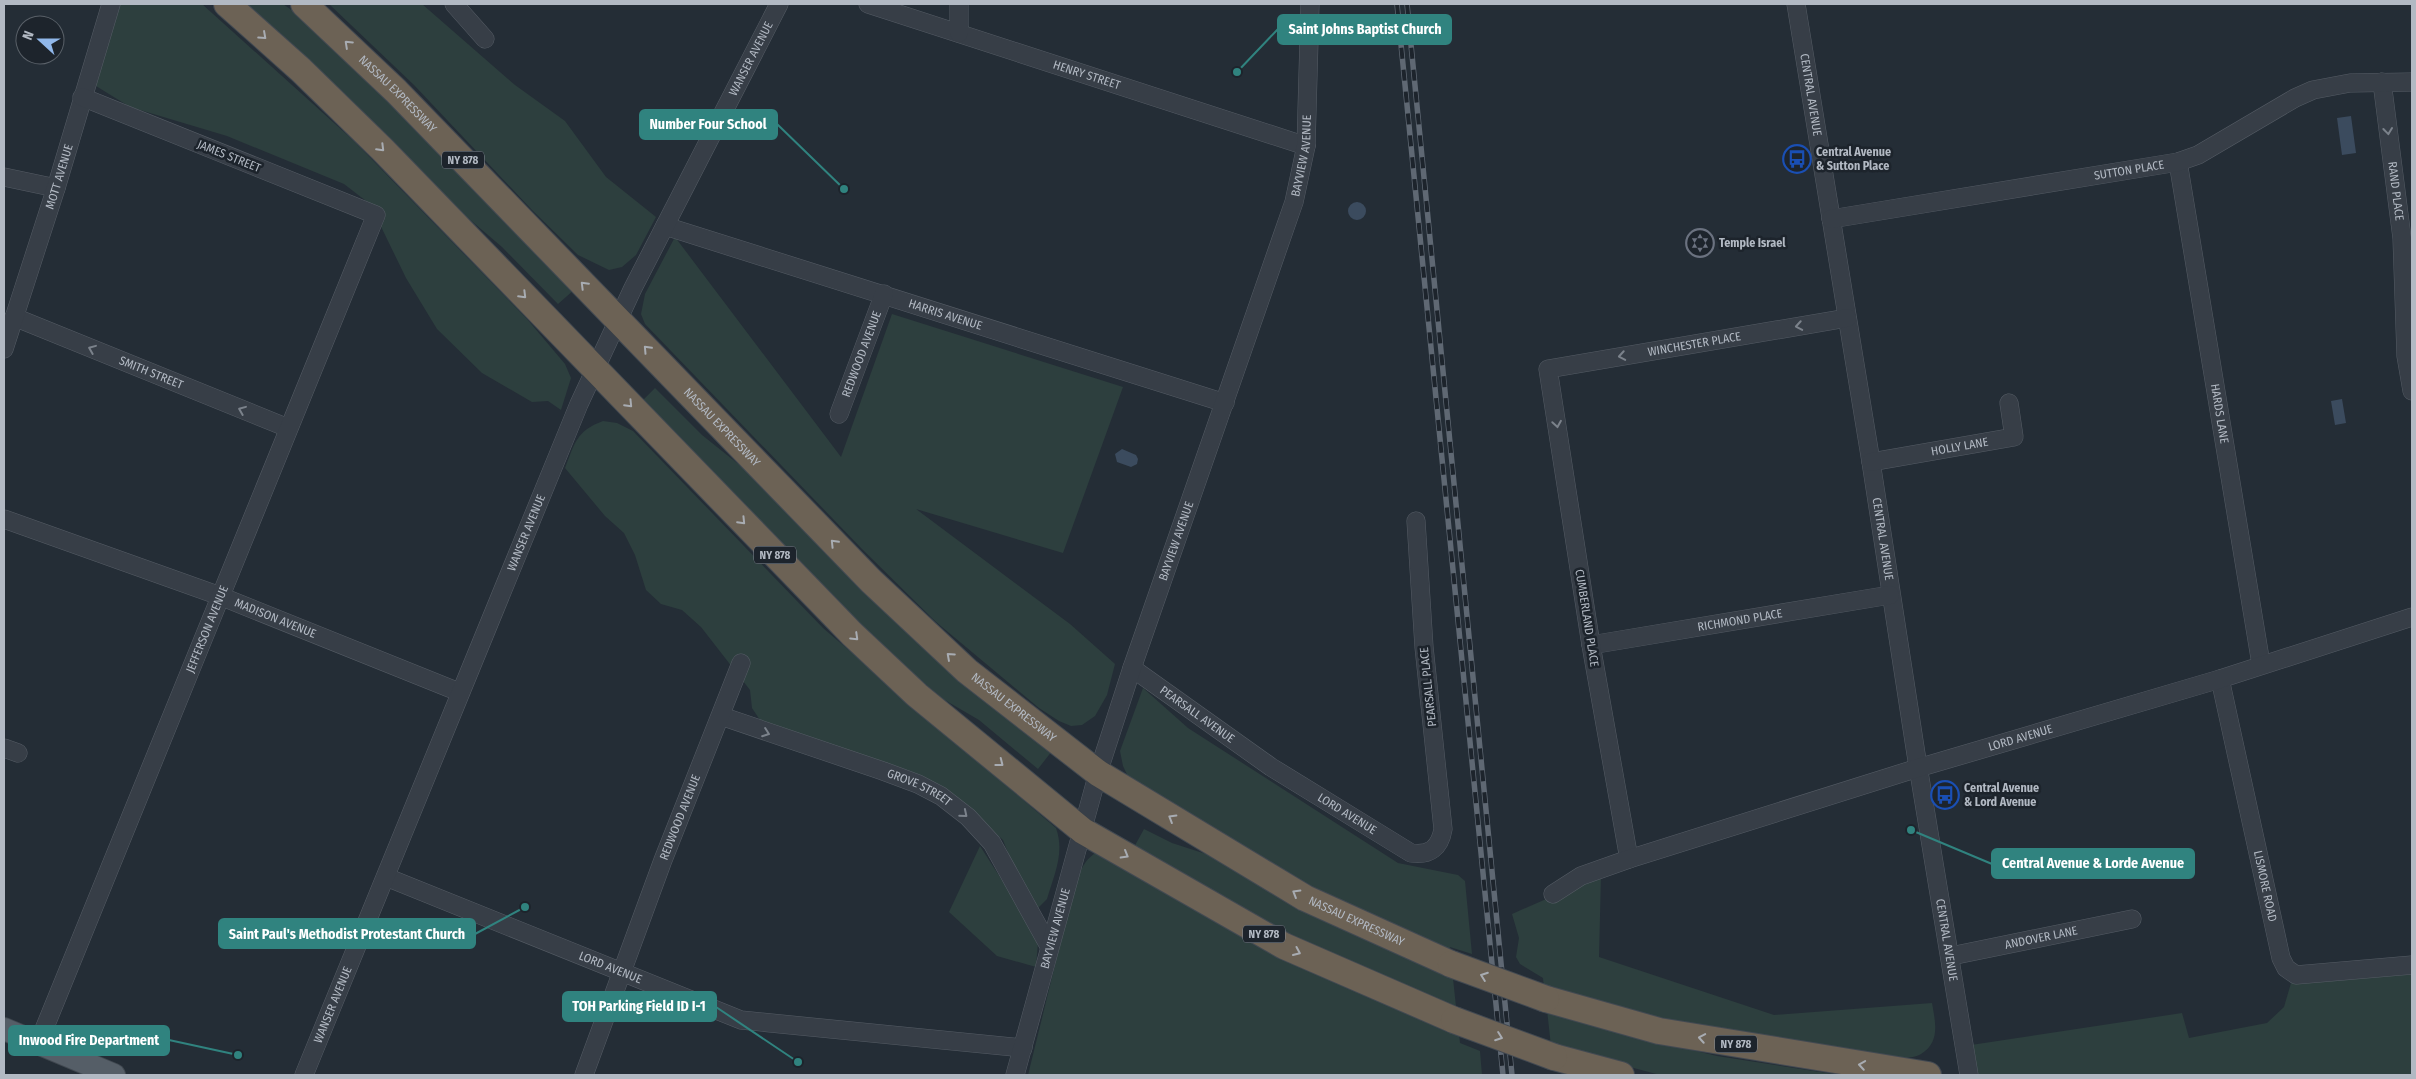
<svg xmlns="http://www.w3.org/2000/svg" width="2416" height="1079" font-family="'Fira Sans Condensed',sans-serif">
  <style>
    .green { fill: #2d3f3e }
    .water { fill: #3b4b5e }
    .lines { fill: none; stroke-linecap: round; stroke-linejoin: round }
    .minor-casing { stroke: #555c65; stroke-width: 19 }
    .major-casing { stroke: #404850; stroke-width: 24 }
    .highway-casing { stroke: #424952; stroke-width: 28 }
    .minor { stroke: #373e47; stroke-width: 18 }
    .major { stroke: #555e67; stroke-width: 22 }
    .highway { stroke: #6c6255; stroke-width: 26 }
    .rail-casing { stroke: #5f6873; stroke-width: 5.5 }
    .rail { stroke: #1d242c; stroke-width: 4; stroke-dasharray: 11; stroke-linecap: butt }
    .highway-bridge-casing { stroke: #424952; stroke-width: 28; stroke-linecap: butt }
    .highway-bridge { stroke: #6c6255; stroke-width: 26 }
    .oneway { stroke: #a8acb2 }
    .oneway2 { stroke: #7b828b }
    .labels { text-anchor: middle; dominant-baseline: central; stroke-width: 5; stroke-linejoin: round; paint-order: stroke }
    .shield { fill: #1d242c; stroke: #858c96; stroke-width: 1 }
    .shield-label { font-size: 11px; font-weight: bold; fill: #b2b9c3 }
    .street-label { font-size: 12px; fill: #b2b9c3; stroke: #1d242c }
    .poi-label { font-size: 12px; font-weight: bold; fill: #b2b9c3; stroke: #1d242c; text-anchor: start }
    .leader { fill: none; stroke: #30837f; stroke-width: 2 }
    .callout-dot { fill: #30837f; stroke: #1d242c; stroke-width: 2 }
    .callout { fill: #30837f; stroke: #30837f; stroke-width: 2 }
    .callout-label { font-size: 14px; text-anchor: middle; font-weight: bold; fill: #fff }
  </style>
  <rect width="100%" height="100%" fill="#242d36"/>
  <path class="green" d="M119,4H202L354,141L527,319L565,364L571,378L561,410L548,401L532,402L482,373L437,329L406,278L370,204L344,184L227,136L130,107L96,86Z
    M239,4H283L314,26L575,289L558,304L502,247L448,201Z
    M329,4H422L515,85L565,121L606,177L656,217L636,255L622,267L609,270L578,255L532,210L414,85Z
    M675,237L841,457L892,314L1123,387L1063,553L916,509L1070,624L1115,664L1107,695L1095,716L1082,725L1071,726L1059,721L1039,708L936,622L862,549L645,324L641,314L645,294Z
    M655,388L702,435L742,467L864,588L1052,751L1038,769L979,720L943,699L856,625L641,402Z
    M603,421L617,423L633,431L823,628L1056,828C1065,853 1054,875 1047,899L1038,908L1033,906L1017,876L1003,840L962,802L764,726L752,708L750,690L701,627L682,610L661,604L646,590L635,555L624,533L605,516L565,468C575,443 576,431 603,421Z
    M1143,688L1188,728L1398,863L1458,875L1465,881L1472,954L1450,947L1451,958L1345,909L1131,783L1123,766L1120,751Z
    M1144,829L1172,843L1209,855L1452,969L1457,1016L1284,942L1133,849Z
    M980,846L1032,927L1038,942L1036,967L997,956L949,912Z
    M1099,851L1458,1025L1460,1043L1480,1051L1482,1075H1028L1072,896C1078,878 1081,860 1099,851Z
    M1601,875L1599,957L1774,1015L1932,1003C1935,1021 1941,1042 1921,1054C1880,1078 1602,1004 1544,989L1543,978L1520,964L1516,957L1519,938L1512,914Z
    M2412,970V1075H1979L1974,1064L1971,1045L2182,1013L2189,1038L2267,1023L2284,1007L2291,983L2298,979Z
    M1547,1010L1646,1039L1717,1056L1840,1075H1660L1551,1046Z"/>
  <path class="water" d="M2351,116L2356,153L2342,155L2337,118Z
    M1348 211a9 9 0 1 1 18 0a9 9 0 1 1-18 0Z
    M2342,399L2346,423L2335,425L2331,401Z
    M1122,449L1136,455L1138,459L1137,464L1131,467L1117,462L1115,454Z"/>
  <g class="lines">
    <defs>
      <g id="minor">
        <path d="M454,4L485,39"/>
        <path id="s1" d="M868,4L1306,146"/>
        <path d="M959,4V33"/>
        <path id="s2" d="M1796,4L1871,462L1916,754L1969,1075"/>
        <path id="s3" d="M2382,82L2402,238L2406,356L2412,391"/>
        <path id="s4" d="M2178,162L2261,664"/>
        <path d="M4,177L56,188"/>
        <path id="s5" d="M1831,219L2178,162L2198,155L2295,98L2313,90L2350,83L2412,82"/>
        <path id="s6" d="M665,226L1225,403"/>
        <path id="s7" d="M14,317L288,428"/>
        <path id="s8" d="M4,349L56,188L111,4"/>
        <path id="s9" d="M839,414L884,294"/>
        <path id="s10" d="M1871,462L2014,437L2009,403"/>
        <path id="s11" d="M4,519L220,596L459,692"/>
        <path id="s12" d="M1591,645L1890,595"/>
        <path id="s13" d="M1132,668L1271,767L1411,853C1429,856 1440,848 1443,829L1424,647L1416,521"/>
        <path id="s14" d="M2220,679L2281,958L2286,968L2296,975L2412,965"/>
        <path id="s15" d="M721,716L883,771L918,784L941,796L968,817L992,843L1049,946"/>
        <path d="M4,748L18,753"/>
        <path id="s16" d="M1629,859L1591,645L1548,369L1847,318"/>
        <path id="s17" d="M386,877L741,1020L1023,1048"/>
        <path id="s18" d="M1553,894L1581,876L1629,859L1918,768L2220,679L2412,617"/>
        <path id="s19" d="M1951,956L2132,919"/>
        <path id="s20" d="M38,1044L376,215L82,97"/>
        <path id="s21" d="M304,1075L579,404L633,288L779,4"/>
        <path id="s22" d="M584,1075L663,860L741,663"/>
        <path id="s23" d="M1015,1075L1098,773L1132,668L1294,202L1306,146L1310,4"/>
      </g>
      <path id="major" d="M4,1029L114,1075"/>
      <g id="highway">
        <path d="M227,4L301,70L383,150L852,634L917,695L1083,831L1284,946L1454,1020"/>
        <path id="s24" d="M304,4L396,91L871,581L967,671L1098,773L1305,898L1451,964"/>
        <path d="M1546,999L1659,1031L1928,1075"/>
        <path d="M1554,1057L1621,1075"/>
      </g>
    </defs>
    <use href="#minor" class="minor-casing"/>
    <use href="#major" class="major-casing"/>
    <use href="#highway" class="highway-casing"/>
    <use href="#minor" class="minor"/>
    <use href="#major" class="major"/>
    <use href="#highway" class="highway"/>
    <defs>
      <path id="rail" d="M1397,4L1503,1075
        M1407,4L1512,1075"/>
    </defs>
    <use href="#rail" class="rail-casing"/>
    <use href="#rail" class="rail"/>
    <defs>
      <path id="highway-bridge" d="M1451,964L1546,999
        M1454,1020L1554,1057"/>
    </defs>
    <use href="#highway-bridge" class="highway-bridge-casing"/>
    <use href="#highway-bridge" class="highway-bridge"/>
  </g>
  <defs><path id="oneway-chevron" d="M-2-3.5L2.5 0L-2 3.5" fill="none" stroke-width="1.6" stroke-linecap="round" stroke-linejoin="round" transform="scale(1.25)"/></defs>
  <g class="oneway">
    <use href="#oneway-chevron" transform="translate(263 36) rotate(42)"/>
    <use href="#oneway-chevron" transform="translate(348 44) rotate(-137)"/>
    <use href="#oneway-chevron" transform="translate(381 148) rotate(45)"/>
    <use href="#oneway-chevron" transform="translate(584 285) rotate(-135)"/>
    <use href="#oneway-chevron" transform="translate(523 295) rotate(45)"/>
    <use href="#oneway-chevron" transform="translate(647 349) rotate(-133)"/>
    <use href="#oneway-chevron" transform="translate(629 404) rotate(46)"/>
    <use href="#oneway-chevron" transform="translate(742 521) rotate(46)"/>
    <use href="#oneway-chevron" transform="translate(834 543) rotate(-134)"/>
    <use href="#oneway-chevron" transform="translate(855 637) rotate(44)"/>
    <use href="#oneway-chevron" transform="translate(950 656) rotate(-138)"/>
    <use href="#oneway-chevron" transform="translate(1000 763) rotate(38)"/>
    <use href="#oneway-chevron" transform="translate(1172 818) rotate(-149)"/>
    <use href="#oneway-chevron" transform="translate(1125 855) rotate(30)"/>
    <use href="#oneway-chevron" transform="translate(1296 893) rotate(-149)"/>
    <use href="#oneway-chevron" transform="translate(1297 952) rotate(24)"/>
    <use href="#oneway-chevron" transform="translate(1484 976) rotate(-160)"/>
    <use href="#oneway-chevron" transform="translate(1499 1037) rotate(20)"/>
    <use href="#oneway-chevron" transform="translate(1702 1038) rotate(-170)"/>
    <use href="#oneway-chevron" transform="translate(1862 1065) rotate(-171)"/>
  </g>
  <g class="oneway2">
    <use href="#oneway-chevron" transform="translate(2388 131) rotate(83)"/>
    <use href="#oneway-chevron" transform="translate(1799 326) rotate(170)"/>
    <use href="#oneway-chevron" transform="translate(92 349) rotate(-158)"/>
    <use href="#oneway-chevron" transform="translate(1622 356) rotate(170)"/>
    <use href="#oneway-chevron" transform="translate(242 410) rotate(-158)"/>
    <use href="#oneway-chevron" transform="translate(1557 424) rotate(81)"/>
    <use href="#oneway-chevron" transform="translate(766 733) rotate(20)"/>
    <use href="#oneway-chevron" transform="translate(964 814) rotate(40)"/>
  </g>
  <defs>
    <symbol id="bus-ring" viewBox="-11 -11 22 22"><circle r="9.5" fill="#1d242c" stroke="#1a4fb4" stroke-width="1.5"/><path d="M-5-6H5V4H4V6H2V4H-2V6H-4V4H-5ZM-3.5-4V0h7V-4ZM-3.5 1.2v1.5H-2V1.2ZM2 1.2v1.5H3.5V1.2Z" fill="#1a4fb4"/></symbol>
    <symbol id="synagogue-ring" viewBox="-11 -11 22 22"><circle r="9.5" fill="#1d242c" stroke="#6b7280" stroke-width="1.5"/><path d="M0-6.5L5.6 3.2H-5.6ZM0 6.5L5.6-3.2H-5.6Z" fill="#6b7280"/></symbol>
  </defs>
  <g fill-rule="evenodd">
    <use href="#bus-ring" x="1781" y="143" width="32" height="32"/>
    <use href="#synagogue-ring" x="1684" y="227" width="32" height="32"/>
    <use href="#bus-ring" x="1929" y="779" width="32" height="32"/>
  </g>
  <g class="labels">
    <g class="shield">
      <rect x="442" y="151.5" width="42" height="17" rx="4"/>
      <rect x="754" y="546.5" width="42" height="17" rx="4"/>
      <rect x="1243" y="925.5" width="42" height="17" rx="4"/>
      <rect x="1715" y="1035.5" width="42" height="17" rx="4"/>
    </g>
    <g class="shield-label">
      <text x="463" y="160">NY 878</text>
      <text x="775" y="555">NY 878</text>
      <text x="1264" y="934">NY 878</text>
      <text x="1736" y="1044">NY 878</text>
    </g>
    <g class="street-label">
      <text stroke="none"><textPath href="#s21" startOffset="1111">WANSER AVENUE</textPath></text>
      <text stroke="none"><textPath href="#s1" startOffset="230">HENRY STREET</textPath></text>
      <text stroke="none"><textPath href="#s24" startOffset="130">NASSAU EXPRESSWAY</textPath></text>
      <text stroke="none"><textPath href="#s2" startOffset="92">CENTRAL AVENUE</textPath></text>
      <text transform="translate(229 156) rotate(22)">JAMES STREET</text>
      <text stroke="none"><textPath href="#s23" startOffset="964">BAYVIEW AVENUE</textPath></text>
      <text stroke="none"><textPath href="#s5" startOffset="302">SUTTON PLACE</textPath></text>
      <text stroke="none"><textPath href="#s8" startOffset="181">MOTT AVENUE</textPath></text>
      <text stroke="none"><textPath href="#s3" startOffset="110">RAND PLACE</textPath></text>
      <text stroke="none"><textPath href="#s6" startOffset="294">HARRIS AVENUE</textPath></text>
      <text stroke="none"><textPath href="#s16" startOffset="645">WINCHESTER PLACE</textPath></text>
      <text stroke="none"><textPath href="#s9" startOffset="64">REDWOOD AVENUE</textPath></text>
      <text stroke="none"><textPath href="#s7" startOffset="148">SMITH STREET</textPath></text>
      <text stroke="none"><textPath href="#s4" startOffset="255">HARDS LANE</textPath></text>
      <text stroke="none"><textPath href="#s24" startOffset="595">NASSAU EXPRESSWAY</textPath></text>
      <text stroke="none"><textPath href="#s10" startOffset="90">HOLLY LANE</textPath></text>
      <text stroke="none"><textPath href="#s21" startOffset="586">WANSER AVENUE</textPath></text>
      <text stroke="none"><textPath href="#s2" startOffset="542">CENTRAL AVENUE</textPath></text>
      <text stroke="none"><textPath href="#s23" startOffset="558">BAYVIEW AVENUE</textPath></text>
      <text stroke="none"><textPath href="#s11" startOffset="289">MADISON AVENUE</textPath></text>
      <text transform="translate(1587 618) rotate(81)">CUMBERLAND PLACE</text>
      <text stroke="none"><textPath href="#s12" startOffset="151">RICHMOND PLACE</textPath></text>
      <text stroke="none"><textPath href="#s20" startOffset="448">JEFFERSON AVENUE</textPath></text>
      <text transform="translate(1428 687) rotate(-96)">PEARSALL PLACE</text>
      <text stroke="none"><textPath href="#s24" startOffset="1000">NASSAU EXPRESSWAY</textPath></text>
      <text stroke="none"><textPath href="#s13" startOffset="80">PEARSALL AVENUE</textPath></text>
      <text stroke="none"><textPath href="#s18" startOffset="494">LORD AVENUE</textPath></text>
      <text stroke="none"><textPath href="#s15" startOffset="211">GROVE STREET</textPath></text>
      <text stroke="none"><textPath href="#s13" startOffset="260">LORD AVENUE</textPath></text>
      <text stroke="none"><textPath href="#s22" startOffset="275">REDWOOD AVENUE</textPath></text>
      <text stroke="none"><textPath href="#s14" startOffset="212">LISMORE ROAD</textPath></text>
      <text stroke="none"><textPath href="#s24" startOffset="1405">NASSAU EXPRESSWAY</textPath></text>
      <text stroke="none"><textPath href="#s23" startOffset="152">BAYVIEW AVENUE</textPath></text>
      <text stroke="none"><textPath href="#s19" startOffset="92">ANDOVER LANE</textPath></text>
      <text stroke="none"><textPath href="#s2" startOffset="948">CENTRAL AVENUE</textPath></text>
      <text stroke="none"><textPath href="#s17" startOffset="242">LORD AVENUE</textPath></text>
      <text stroke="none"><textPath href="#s21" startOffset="76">WANSER AVENUE</textPath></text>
    </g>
    <g class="poi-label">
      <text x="1816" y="152">Central Avenue<tspan x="1816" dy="14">&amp; Sutton Place</tspan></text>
      <text x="1719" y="243">Temple Israel</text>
      <text x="1964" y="788">Central Avenue<tspan x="1964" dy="14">&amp; Lord Avenue</tspan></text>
    </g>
  </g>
  <path class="leader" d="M1237 72L1278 29M844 189L777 124M1911 830L1992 864M525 907L475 934M798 1062L716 1007M238 1055L169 1040"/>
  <g class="callout-dot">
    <circle cx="1237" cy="72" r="5"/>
    <circle cx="844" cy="189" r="5"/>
    <circle cx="1911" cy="830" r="5"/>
    <circle cx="525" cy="907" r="5"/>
    <circle cx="798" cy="1062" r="5"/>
    <circle cx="238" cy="1055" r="5"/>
  </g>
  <g class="callout">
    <rect x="1278" y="15" width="173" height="29" rx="5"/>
    <rect x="640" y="110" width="137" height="29" rx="5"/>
    <rect x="1992" y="849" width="202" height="29" rx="5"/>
    <rect x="219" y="919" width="256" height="29" rx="5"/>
    <rect x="563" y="992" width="153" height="29" rx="5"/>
    <rect x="9" y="1026" width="160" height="29" rx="5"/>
  </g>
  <g class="callout-label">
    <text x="1365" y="34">Saint Johns Baptist Church</text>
    <text x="708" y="129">Number Four School</text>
    <text x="2093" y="868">Central Avenue &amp; Lorde Avenue</text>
    <text x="347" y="939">Saint Paul's Methodist Protestant Church</text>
    <text x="639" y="1011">TOH Parking Field ID I-1</text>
    <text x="89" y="1045">Inwood Fire Department</text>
  </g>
  <rect width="2416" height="1079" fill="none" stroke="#b2b9c3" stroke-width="10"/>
  <g transform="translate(40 40) rotate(291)"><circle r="24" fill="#1d242c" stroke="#596068"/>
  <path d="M0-4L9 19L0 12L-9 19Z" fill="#90b7ea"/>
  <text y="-8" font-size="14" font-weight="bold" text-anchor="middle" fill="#b2b9c3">N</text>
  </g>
</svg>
